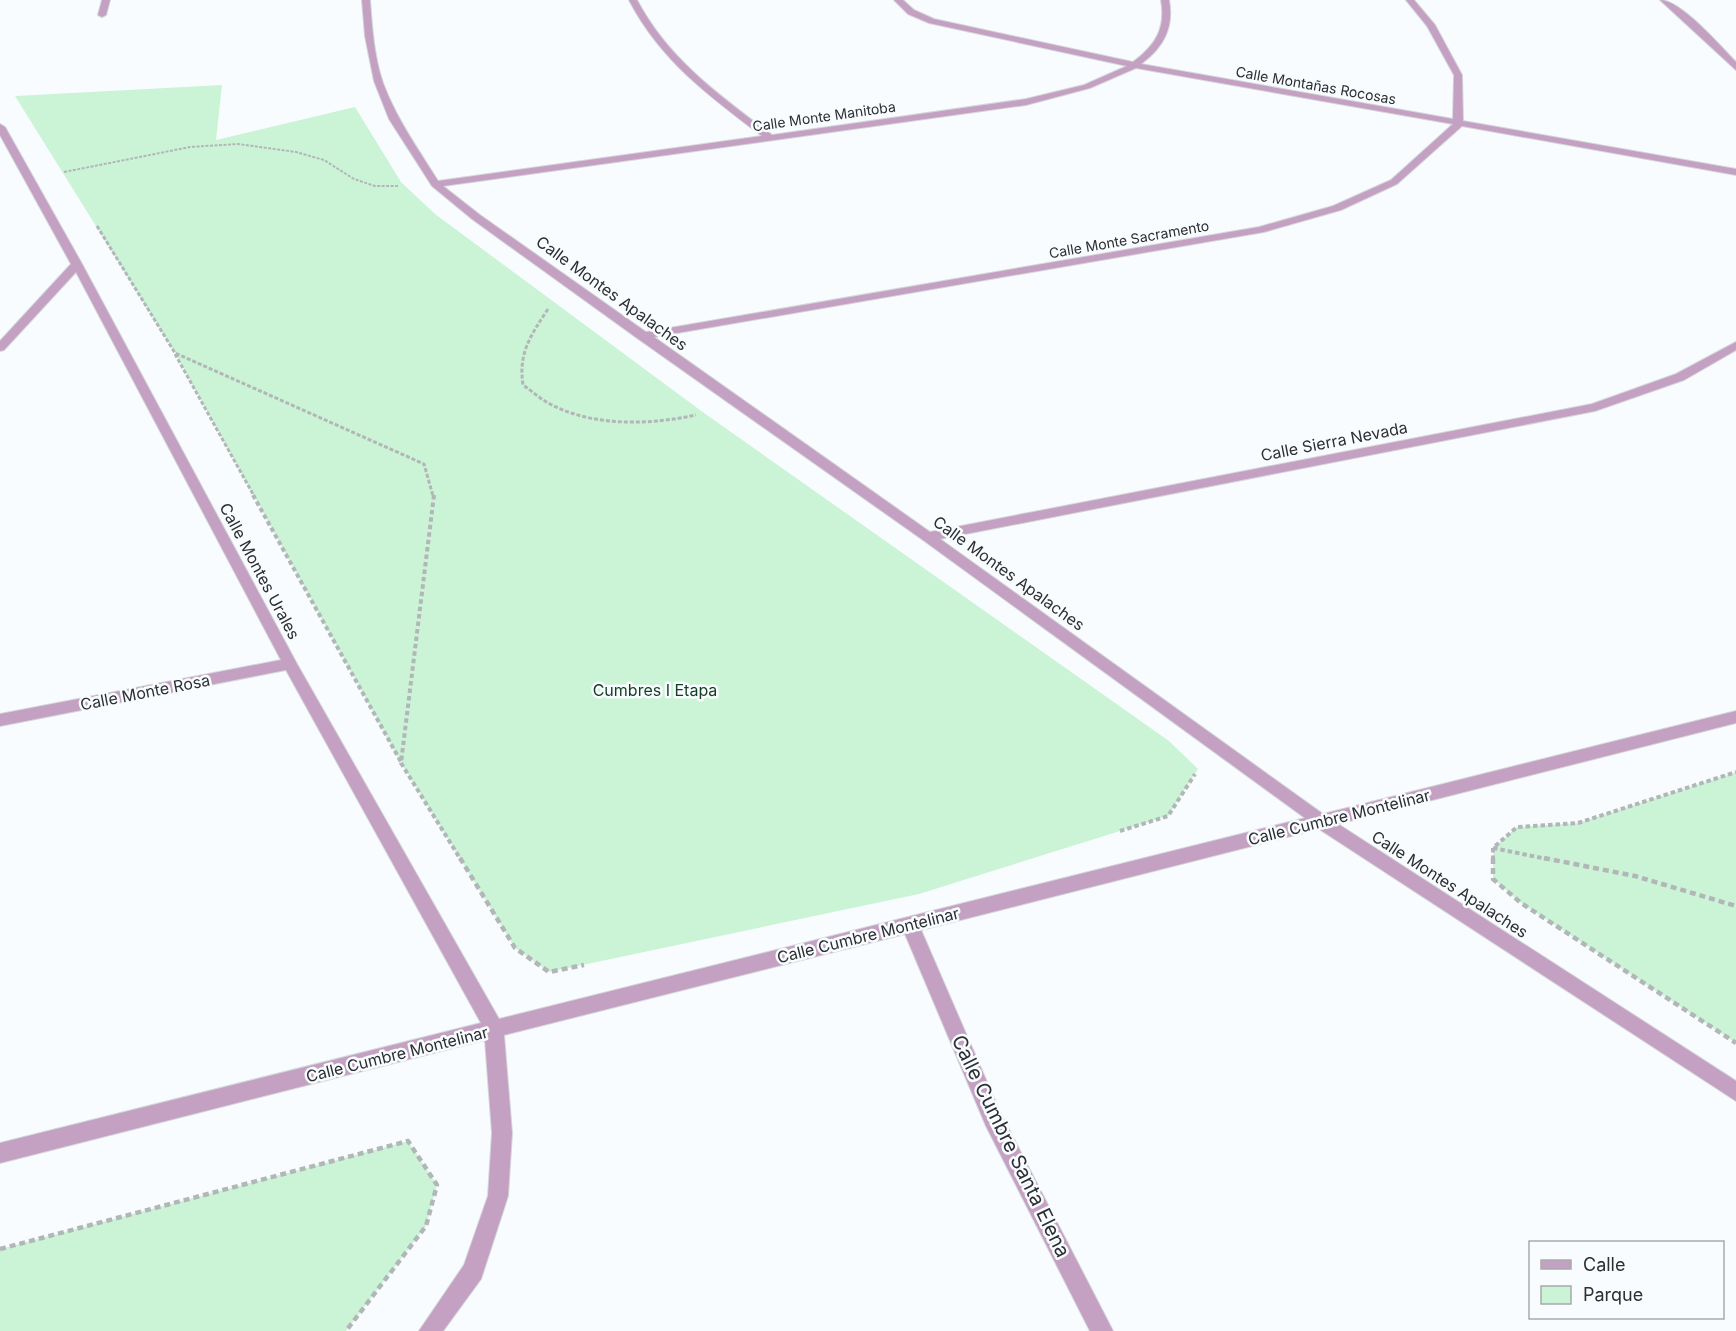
<svg xmlns="http://www.w3.org/2000/svg" width="1736" height="1331" font-family="Inter,sans-serif">
  <style>
    .green { fill: #caf4d5 }
    .lines { fill: none; stroke-linecap: round; stroke-linejoin: round }
    .minor-casing { stroke: #d4d7da; stroke-width: 2 }
    .path-far3 { stroke: #b3b6b9; stroke-width: 2; stroke-dasharray: 3 1.5; stroke-linecap: butt }
    .path-far2 { stroke: #b3b6b9; stroke-width: 3; stroke-dasharray: 4 2; stroke-linecap: butt }
    .path-far1 { stroke: #b3b6b9; stroke-width: 4; stroke-dasharray: 4.5 3; stroke-linecap: butt }
    .path { stroke: #b3b6b9; stroke-width: 4.5; stroke-dasharray: 6 4; stroke-linecap: butt }
    .minor { fill: #c4a0c2; fill-rule: evenodd }
    .labels { text-anchor: middle; dominant-baseline: central; stroke-width: 5; stroke-linejoin: round; paint-order: stroke }
    .far-street-label { font-size: 14px; fill: #2c2f32; stroke: #f9fcff }
    .street-label { font-size: 16px; fill: #2c2f32; stroke: #f9fcff }
    .park-label { font-size: 16px; fill: #143e23; stroke: #f9fcff }
    .near-street-label { font-size: 20px; fill: #2c2f32; stroke: #f9fcff }
  </style>
  <rect width="100%" height="100%" fill="#f9fcff"/>
  <path class="green" d="M222,85L216,140L355,107L401,182L435,214L704,413L1169,741L1198,769L1168,816L919,894L549,972L515,948L401,763L175,353L15,96Z
    M1736,772V1043L1521,903L1493,879V848L1517,827L1578,823Z
    M408,1141L437,1185L426,1226L346,1331H0V1249Z"/>
  <g class="lines">
    <defs>
      <path id="minor" d="M102,0H110L106,15L102,17L98,15Z
        M362,0H370C372,27 374,57 383,83C396,118 418,149 438,181L762,136C708,95 661,61 629,0H637C668,59 719,95 772,135L1026,99L1084,85L1127,66L929,23L908,14L894,0H903L914,10L934,19L1133,62C1156,45 1166,28 1161,0H1169C1174,27 1164,47 1141,64L1453,119L1454,75L1427,26L1406,0H1414L1435,25L1462,75L1463,121L1736,169V175L1462,126L1397,184L1341,210L1264,232L654,337L930,532L1592,404L1676,374L1736,342V350L1684,380L1595,411L940,539L1323,814L1736,711V723L1338,824L1736,1081V1101L1319,829L921,930L1000,1112L1113,1331H1090L986,1126L905,934L504,1035L512,1133L508,1196L481,1279L443,1331H419L464,1265L488,1196L492,1133L485,1040L0,1163V1143L481,1023L286,670L0,726V714L281,660L76,272L4,350L0,351V341L71,264L0,135V124L5,127L82,264L297,664L499,1019L1305,818L923,540L637,338L472,219L432,186L389,119L374,81L365,36ZM1136,68L1453,124L1391,180L1333,206L1259,227L646,332L480,215L443,186L1026,105L1090,88Z
        M1660,0C1681,0 1720,46 1736,62V70Z"/>
    </defs>
    <use href="#minor" class="minor-casing"/>
    <path class="path-far3" d="M64,172L190,147L238,144L296,152L324,160L354,179L375,186H398"/>
    <path class="path-far2" d="M97,226L175,353L424,464L433,496
      M548,309C531,335 518,353 523,385C532,391 540,399 550,404C594,427 649,425 696,415
      M175,354L254,496"/>
    <path class="path-far1" d="M253,495L401,762
      M434,495L401,763L461,860
      M1120,831L1168,816L1195,774
      M1493,848L1552,860
      M1493,860V848L1517,827L1578,823L1736,772"/>
    <path class="path" d="M460,858L515,948L549,972L584,965
      M1493,858V879L1521,903L1736,1043
      M1544,858L1635,876L1736,906
      M0,1249L408,1141L437,1185L426,1226L346,1331"/>
    <use href="#minor" class="minor"/>
  </g>
  <g class="labels">
    <g class="far-street-label">
      <text transform="translate(1316 85) rotate(10)">Calle Montañas Rocosas</text>
      <text transform="translate(824 116) rotate(-8)">Calle Monte Manitoba</text>
      <text transform="translate(1129 239) rotate(-10)">Calle Monte Sacramento</text>
    </g>
    <g class="street-label">
      <text transform="translate(612 293) rotate(36)">Calle Montes Apalaches</text>
      <text transform="translate(1334 441) rotate(-11)">Calle Sierra Nevada</text>
      <text transform="translate(260 571) rotate(62)">Calle Montes Urales</text>
      <text transform="translate(1009 573) rotate(36)">Calle Montes Apalaches</text>
      <text transform="translate(145 692) rotate(-11)">Calle Monte Rosa</text>
      <text transform="translate(1339 817) rotate(-14)">Calle Cumbre Montelinar</text>
      <text transform="translate(1450 884) rotate(33)">Calle Montes Apalaches</text>
      <text transform="translate(868 935) rotate(-14)">Calle Cumbre Montelinar</text>
      <text transform="translate(397 1054) rotate(-14)">Calle Cumbre Montelinar</text>
    </g>
    <g class="park-label">
      <text x="655" y="690">Cumbres I Etapa</text>
    </g>
    <g class="near-street-label">
      <text transform="translate(1011 1146) rotate(64)">Calle Cumbre Santa Elena</text>
    </g>
  </g>
  <rect x="1529" y="1241" width="195" height="78" fill="#f9fcff" stroke="#a7aaad" stroke-width="1.5"/>
  <rect x="1541" y="1260" width="30" height="9" fill="#c4a0c2" stroke="#a7aaad" stroke-width="1.5"/>
  <text x="1583" y="1271" font-size="18" fill="#2c2f32">Calle</text>
  <rect x="1541" y="1286" width="30" height="18" fill="#caf4d5" stroke="#a7aaad" stroke-width="1.5"/>
  <text x="1583" y="1301" font-size="18" fill="#2c2f32">Parque</text>
</svg>
